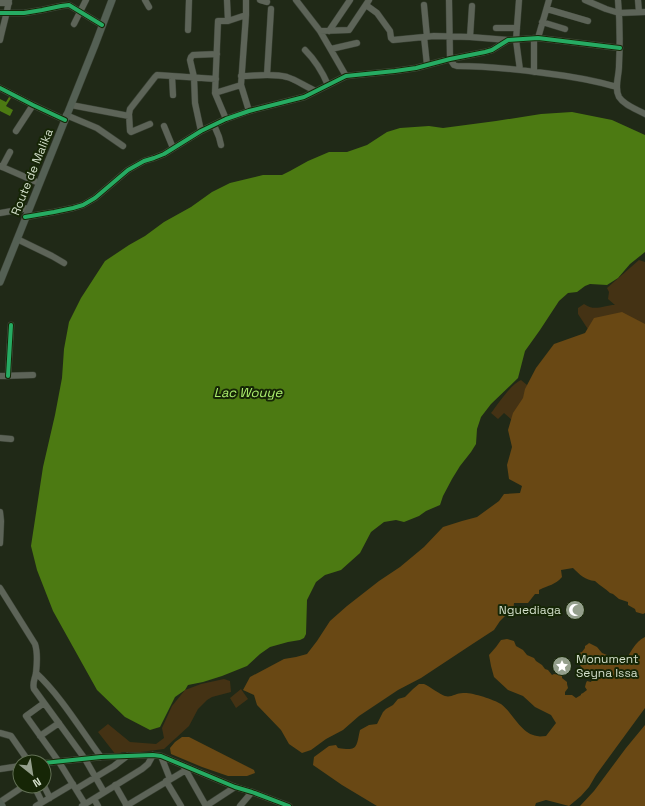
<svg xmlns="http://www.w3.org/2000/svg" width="645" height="806" font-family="'Space Grotesk',sans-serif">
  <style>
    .green { fill: #443214 }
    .forest { fill: #694814 }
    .water { fill: #4c7a12 }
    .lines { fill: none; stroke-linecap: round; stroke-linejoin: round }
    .minor-casing { stroke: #3a4235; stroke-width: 7 }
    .major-casing { stroke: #3a4235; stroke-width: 8 }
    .minor { stroke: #5d6458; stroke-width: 6 }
    .major { stroke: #546054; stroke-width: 7 }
    .cycleway-casing { stroke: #162606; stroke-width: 6 }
    .cycleway { stroke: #26ab63; stroke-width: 4 }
    .labels { text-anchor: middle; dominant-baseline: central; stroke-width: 4; stroke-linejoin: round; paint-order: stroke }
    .street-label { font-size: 12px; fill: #d3dfcb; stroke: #162606 }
    .poi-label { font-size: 12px; fill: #d3dfcb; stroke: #162606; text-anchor: end }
    .water-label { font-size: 13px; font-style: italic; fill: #acf06e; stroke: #162606 }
  </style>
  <rect width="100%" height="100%" fill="#202917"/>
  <path class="green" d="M639,260L645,262V579L513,421L504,413L498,419L491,413C498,404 511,384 521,380L539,395L593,337L578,314V308L584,304C595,312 603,305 615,305L608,299L609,292L607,288Z
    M224,679L230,681L231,692L212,697L207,700L198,709L189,726L164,749L141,752H122L116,755L98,732L108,724L130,742L156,744L164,738L162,728L172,706L185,690L201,684Z
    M241,689L248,699L236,708L230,698Z"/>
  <path class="forest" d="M622,312L645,324V613L643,614L636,612L635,609L628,605V602L619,599L613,594L610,593C605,588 600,586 595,581C585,580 580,575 573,568L561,570L562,577C555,585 549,585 539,590V594H535L528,603H514L513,612L506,615L500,621L494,630L474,643L421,678L398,690L359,716L343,730L326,739L311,750L302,753L289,744L281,730L257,705L254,695L243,690L250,677L284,659L296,657L307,654L317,641L330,621L347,606L379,581L400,567L424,547L443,527L462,521L477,517L499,501L504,494L520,493L522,486L509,479L507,465L512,447L508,430L513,413L523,398L525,389L536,368L554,344L585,333L594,318Z
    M645,637V708L596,775L589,787L581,796L569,806L546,800L536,803L535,806H377L342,785L313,765L314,757L329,746L336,745L338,748C358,751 356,748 360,730L369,725L377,724L383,712L386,709L393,705L398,699L405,697L413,689L419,684H424C429,686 441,695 445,696C451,698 456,693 463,693C471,692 493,699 501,704C513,713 521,734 537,736C540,737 543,736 546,736L556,723L551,715L535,707L523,696L508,690L494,677L491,666L489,655L496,647L501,640L507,639L514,641L516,646L523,650L527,655L534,658L536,661L542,665L545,669L548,670L552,675L554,674L561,675L562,676V678L567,682V684L568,688L565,692V695H572L576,698L581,695V694L583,693L587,690L585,687L586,683L587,681L591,682L592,680V677L587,673H584L583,669L576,660L578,656L581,655V654L579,653L582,652L585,648V646L588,644L589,643L597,647L602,653L617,659L624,664C629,655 635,641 645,637Z
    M645,725V806H580L594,791L626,748Z
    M182,737H189L254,770L255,773L247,776H228L202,767L171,754L170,748L175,742Z"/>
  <path class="water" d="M9,97L11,98L6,106L13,110L10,116L0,111V99L6,102Z
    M572,112L612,120L645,135V252L630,264L618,278L607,285L590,284L585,286L577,292L568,293L559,301L540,330L525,351L518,378L491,404L481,417L477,429L476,444L471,452L460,466L452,479L443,496L440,505L426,511L419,516L404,522L396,520L384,522L371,532L360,553L341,570L325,575L316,582L307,600L306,634L304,638L300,640L288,642L270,647L260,654L247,666L222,676L203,682L188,685L185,690L175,697L160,727L150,730L125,717L97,690L53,611L37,570L31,546L43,467L55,415L62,378L64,349L69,322L81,298L105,261L129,245L145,236L164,222L191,207L212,192L230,183L263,175H282L290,171L308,161L329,152H347L367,145L387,132L400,128L429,126L443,128L496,121L541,114Z"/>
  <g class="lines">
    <defs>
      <path id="minor" d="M145,0L149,7
        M227,0L228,21
        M246,0V15L241,85L249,111
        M260,0L267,2
        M296,0L320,31L346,76
        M449,0L450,59L454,65L457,66C486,66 515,69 544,73C569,76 593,80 617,87
        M519,0L516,40L520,70
        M585,0L606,9L619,13L645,12
        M618,0C620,22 620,44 619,66C619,76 614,88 619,97C624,105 636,109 645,114
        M638,0L639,12
        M0,3H9
        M366,5L377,13L390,31L391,38L393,40L434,36L470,37L508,40
        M424,5L427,37
        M547,9L588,21
        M0,13H24L42,10L61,6L69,5L102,25
        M542,22L565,29
        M74,24L86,0
        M496,28H517
        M188,30L189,0
        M320,31L349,30L369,0
        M329,31L350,0
        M424,37L427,65
        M470,37L472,6
        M538,38L549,0
        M0,40C3,26 7,14 9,0
        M331,49L357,43
        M305,50C315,60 322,71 328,85
        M534,72V38
        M267,75L271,9
        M172,76L216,79
        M241,76C256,76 272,73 287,77C297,80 306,87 316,91
        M0,88L33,105L65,120
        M215,93L241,85
        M71,105L129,116
        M66,115L97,128L123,146
        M226,119L215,93L218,21H228L246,15
        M150,124L131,132L130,131L129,114L130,109L155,77L157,75L172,76L173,95
        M214,125L219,137L221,145
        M164,126L173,148
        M16,131L33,105
        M201,131L195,103L194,77L190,60L191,57L193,55L217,54
        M0,166L39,183
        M2,167L10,152
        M0,213L29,208
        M25,217L54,212L73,208L83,205L95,198L128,170L144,161L154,158L164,154L201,131L226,119L249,111L304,97L346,76L395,71L416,68L450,59L485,52L492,50L508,40L538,38L620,48
        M17,239L52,256L64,263
        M0,376L33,375
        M8,376L11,325
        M0,438L11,439
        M0,512L1,521L0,543
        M0,588L35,644C38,653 37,664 36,673C35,679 32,683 34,689L85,759L104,792
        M36,673C60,695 81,730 101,757
        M44,703L26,716L59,762L85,804
        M0,733L11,736L29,762
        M40,736L59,723
        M161,756L170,779
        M44,763L101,757L153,755L161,756L235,787L252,792L289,806
        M184,767L206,806
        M0,769L20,766
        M166,781L181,806
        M115,785L127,806
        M34,786L42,802
        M44,786L50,798
        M76,789L114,766L127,756
        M94,799L98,806
        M0,802L24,786
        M36,806L73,784
        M82,806L142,769L148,764L153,755
        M126,806L186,770
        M206,806L235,787
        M240,806L252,792"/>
      <path id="major" d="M0,282L95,45L112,0
        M0,803L2,806"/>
    </defs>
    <use href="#minor" class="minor-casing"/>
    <use href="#major" class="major-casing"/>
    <use href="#minor" class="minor"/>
    <use href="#major" class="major"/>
    <defs>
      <path id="cycleway" d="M0,13H24L42,10L61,6L69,5L102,25
        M0,88L33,105L65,120
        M25,217L54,212L73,208L83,205L95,198L128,170L144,161L154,158L164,154L201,131L226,119L249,111L304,97L346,76L395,71L416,68L450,59L485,52L492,50L508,40L538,38L620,48
        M8,376L11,325
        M44,763L101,757L153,755L161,756L235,787L252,792L289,806"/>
    </defs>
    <use href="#cycleway" class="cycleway-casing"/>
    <use href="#cycleway" class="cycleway"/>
  </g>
  <defs>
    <symbol id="mosque-disc" viewBox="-11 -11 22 22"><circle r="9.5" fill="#949f8c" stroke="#162606"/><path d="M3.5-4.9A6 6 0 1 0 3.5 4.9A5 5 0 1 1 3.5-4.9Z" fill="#fff"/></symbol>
    <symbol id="sight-disc" viewBox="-11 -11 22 22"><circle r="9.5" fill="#949f8c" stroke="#162606"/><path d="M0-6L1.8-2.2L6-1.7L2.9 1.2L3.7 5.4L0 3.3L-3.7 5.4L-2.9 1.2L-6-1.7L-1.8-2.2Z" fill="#fff"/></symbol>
  </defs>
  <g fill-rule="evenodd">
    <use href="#mosque-disc" x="564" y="599" width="22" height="22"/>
    <use href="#sight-disc" x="551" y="655" width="22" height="22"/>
  </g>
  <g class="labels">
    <g class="street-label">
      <text transform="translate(32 172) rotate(-68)">Route de Malika</text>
    </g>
    <g class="poi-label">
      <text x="561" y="610">Nguediaga</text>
      <text x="576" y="659" text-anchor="start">Monument<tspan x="576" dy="14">Seyna Issa</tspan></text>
    </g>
    <g class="water-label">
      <text x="248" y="392">Lac Wouye</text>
    </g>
  </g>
  <g transform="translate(32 774) rotate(150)"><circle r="19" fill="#162606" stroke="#627055"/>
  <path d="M0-3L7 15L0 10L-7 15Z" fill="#949f8c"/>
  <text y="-6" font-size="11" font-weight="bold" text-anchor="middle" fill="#d3dfcb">N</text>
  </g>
</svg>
